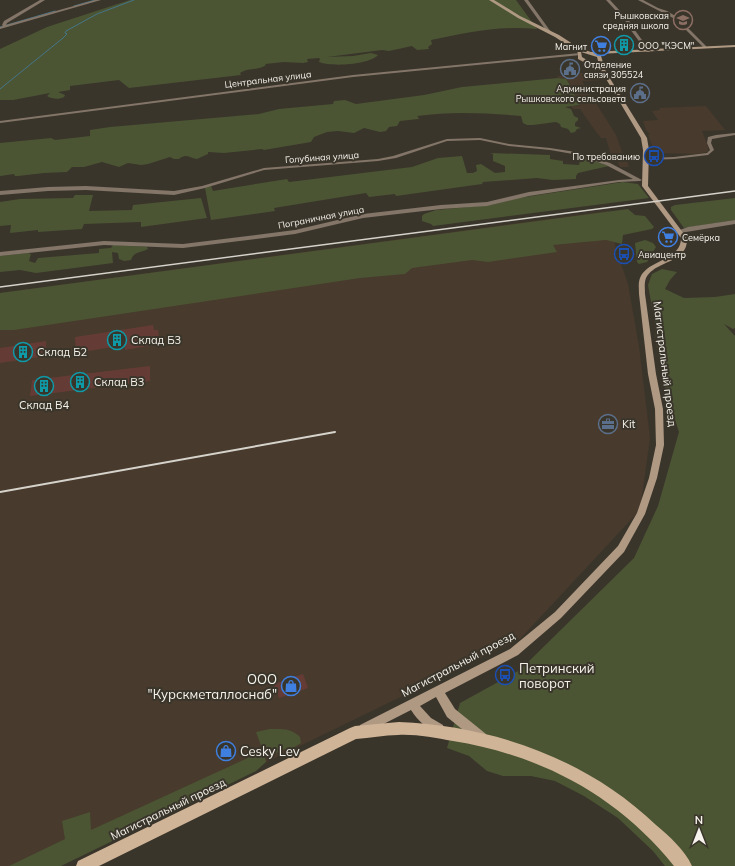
<svg xmlns="http://www.w3.org/2000/svg" width="735" height="866" viewBox="0 0 735 866" font-family="Mulish,sans-serif">
<style>
.industrial{fill:#483a2c}
.green{fill:#4b5533}
.lines{fill:none;stroke-linecap:round;stroke-linejoin:round}
.stream{stroke:#467489;stroke-width:1}
.building{fill:#653c35}
.minor{fill:#837567;fill-rule:evenodd}
.secondary{fill:#af9983;fill-rule:evenodd}
.primary{fill:#d0b497;fill-rule:evenodd}
.rail-far1{stroke:#d6d3cc;stroke-width:1.5}
.rail{stroke:#d6d3cc;stroke-width:2}
.labels{text-anchor:middle;dominant-baseline:central;stroke-width:4;stroke-linejoin:round;paint-order:stroke}
.far-poi-label{font-size:9px;fill:#f6f3ec;stroke:#3a352b;text-anchor:end}
.far-street-label{font-size:9px;fill:#f6f3ec;stroke:#3a352b}
.poi-label{font-size:11px;fill:#f6f3ec;stroke:#3a352b;text-anchor:start}
.street-label{font-size:11px;fill:#f6f3ec;stroke:#3a352b}
.near-poi-label{font-size:13px;fill:#f6f3ec;stroke:#3a352b;text-anchor:start}
</style>
<rect width="100%" height="100%" fill="#3a352b"/>
<g class="industrial">
<polygon points="573,73 598,73 603,80 582,81 616,135 624,157 639,157 641,161 627,160 629,167 620,167 616,159 612,159 606,138 601,138 597,133 580,109 573,109 571,106 579,106 574,94 574,90 566,79 558,78 557,76 574,75"/>
<polygon points="706,106 725,130 702,131 708,146 708,152 695,154 655,153 648,135 650,134 646,130 643,121 658,120 652,111 660,110 659,108"/>
<polygon points="608,211 616,249 628,284 639,346 650,438 640,510 520,639 53,866 0,866 0,293"/>
</g>
<g class="green">
<path d="M130 0H516L537 29C501 25 466 33 431 40L432 44 428 47 429 49 417 50 412 46 389 51 382 50 327 57 353 56 371 53 378 55C369 65 331 67 319 62L320 59 319 58 307 59 308 62 303 63 284 62 265 64 266 65C258 71 248 67 240 73L241 75 129 88 119 80 70 86V90L58 92 65 95 64 97C59 100 52 99 47 96L50 93 13 100H0V49L47 27Z"/>
<path d="M558 78 566 79C573 89 574 94 579 105L565 107 571 109 574 116 578 118V120L575 123V126L581 128 577 129 575 132 571 133 568 129 561 127 560 124 556 122 533 125H527L523 123 521 116C486 113 452 111 417 116L419 118 418 119 400 121 397 126 389 127 386 131 380 132 364 128 354 133 338 131 327 132 314 137 311 142 264 150 262 149 224 153 208 152V154L197 159C189 158 186 153 179 159H174L170 157 148 164 141 165 128 163 119 167 102 162 84 167H72L67 172 44 173 18 176H15L14 174 0 176V143L51 138 55 140 90 136V130L110 127 259 114 279 109 333 104 334 101 345 100 356 104 424 95 462 87Z"/>
<polygon points="490,153 550,155 550,159 563,161 563,164 579,165 581,157 609,166 578,173 576,176 576,179 553,180 537,178 483,182 482,184 396,196 395,194 369,197 366,193 274,208 275,211 211,220 205,188 211,186 213,191 287,179 289,182 412,167 438,158 462,156 467,173 473,173 477,171 476,165 481,164 495,173 505,172 505,166 493,161 493,154"/>
<polygon points="623,182 638,184 649,198 433,226 431,224 422,221 422,216 424,214 436,210 491,205 519,198"/>
<polygon points="75,195 93,195 89,211 132,210 133,205 201,198 207,218 141,227 141,222 84,224 82,229 38,232 38,230 10,233 11,225 0,226 0,202 20,199 73,198"/>
<polygon points="735,198 735,220 684,228 671,210 671,207 675,205"/>
<polygon points="628,209 635,215 645,216 654,227 652,229 623,235 622,244 606,240 553,245 557,252 488,262 472,260 412,268 405,274 360,278 14,330 0,330 0,293"/>
<polygon points="645,240 653,243 656,247 647,262 639,264 637,262 635,243"/>
<path d="M113 245 147 247 148 249C141 253 134 251 131 260L124 261 119 259 118 253 112 252 113 263 36 273 20 270 0 272V256L28 253 31 254 29 261 35 263 38 258 99 253V249L111 248Z"/>
<polygon points="662,269 677,272 670,280 665,289 684,298 715,297 735,294 735,328 733,329 724,324 735,336 735,866 665,866 653,851 618,818 584,796 555,781 531,776 503,776 487,771 469,756 447,748 460,703 520,670 634,558 658,506 679,432 666,392 656,342 655,324 648,285 652,274"/>
<path d="M270 729C282 729 291 728 300 737L301 743 287 752 285 749 265 758 266 762 256 771 61 866H9L65 839 62 821 90 812 91 830 263 751 256 732Z"/>
</g>
<g class="lines">
<g class="stream">
<polyline points="74,6 95,0"/>
<polyline points="0,27 55,11"/>
<polyline points="0,89 63,38 67,34 65,33 66,31 97,14 134,0"/>
</g>
</g>
<g class="building">
<polygon points="153,325 154,330 158,330 160,344 125,350 125,345 76,353 75,337"/>
<polygon points="46,341 46,356 0,363 0,348"/>
<polygon points="150,366 150,381 30,396 32,380"/>
<polygon points="303,674 308,688 279,698 274,684"/>
<polygon points="228,744 231,755 223,758 220,747"/>
</g>
<g class="lines">
<g class="minor">
<polygon points="40,0 45,0 7,23 6,25 95,0 101,0 0,29 0,27 3,26 2,25 4,21"/>
<polygon points="524,0 528,0 551,32 550,33 548,33"/>
<polygon points="606,0 610,0 632,24 634,29 650,51 649,52 647,52 630,29 629,25"/>
<polygon points="638,0 643,0 658,8 667,11 677,17 706,46 706,48 704,48 675,19"/>
<polygon points="580,53 581,53 581,55 353,77 0,123 0,121 353,75"/>
<polygon points="735,133 735,135 712,139 711,143 714,150 708,155 674,159 647,160 645,159 647,158 674,157 707,153 710,150 707,143 708,137 716,135"/>
<polygon points="480,138 509,144 550,148 576,152 610,163 642,180 640,181 619,182 529,196 487,206 441,209 363,218 295,234 183,248 104,245 0,256 0,252 104,241 183,244 295,230 363,214 441,205 487,202 529,192 619,180 633,179 606,165 573,154 550,150 509,146 480,140 447,141 396,158 378,161 264,170 205,188 174,195 86,190 48,191 0,195 0,191 48,187 86,186 174,191 202,186 264,168 378,159 393,156 447,139"/>
<polygon points="735,220 735,224 680,233 677,231 688,227"/>
</g>
<path class="secondary" d="M489 0H494L520 16 559 35 579 48 591 52 735 45V47L598 54 601 56 606 72 647 138 649 150 648 186 687 238C688 264 655 260 646 278 644 283 645 289 645 294L656 374 663 409 664 445 657 478 645 514 624 552 561 618 518 655 445 693 455 709 486 734 487 738 486 742 482 743 478 742 447 717 436 697 420 706 431 718 443 725 444 729 443 733 439 734C427 729 418 721 411 710L364 734 360 733 359 729 360 725 510 649 555 612 618 546 637 513 649 478 656 445 655 409 648 374 639 294C639 289 638 283 640 278 648 259 681 261 681 238L642 186 643 150 641 138 602 72 578 59V53L575 50 555 37 518 18ZM581 52 597 57 600 68 582 57Z"/>
<path class="primary" d="M399 722C494 726 587 759 656 825 669 836 685 850 692 866H674C618 796 541 755 453 741 435 738 416 734 398 735 384 735 370 738 356 739L99 866H76L78 861 350 728 355 726Z"/>
<polyline class="rail-far1" points="0,287 735,191"/>
<polyline class="rail" points="0,492 335,432"/>
</g>
<defs>
<symbol id="school-ring" viewBox="-11 -11 22 22"><circle r="9.5" fill="#3a352b" stroke="#8d6e63" stroke-width="1.5"/><path d="M0-5L7-2L0 1L-7-2ZM-4 1L0 2.5L4 1V4Q0 6-4 4Z" fill="#8d6e63"/></symbol>
<symbol id="building-ring" viewBox="-11 -11 22 22"><circle r="9.5" fill="#3a352b" stroke="#0f9aa8" stroke-width="1.5"/><path d="M-4-6H4V6H1V3H-1V6H-4ZM-2.5-4.3h1.7v1.8h-1.7ZM.8-4.3h1.7v1.8H.8ZM-2.5-1h1.7V.8h-1.7ZM.8-1h1.7V.8H.8Z" fill="#0f9aa8"/></symbol>
<symbol id="supermarket-ring" viewBox="-11 -11 22 22"><circle r="9.5" fill="#3a352b" stroke="#3f7fe0" stroke-width="1.5"/><path d="M-6-5.5h2.5l.6 2H6L4.5 2H-2.5L-4.4-4H-6ZM-1.5 3.2a1.3 1.3 0 1 0 .1 0ZM3 3.2a1.3 1.3 0 1 0 .1 0Z" fill="#3f7fe0"/></symbol>
<symbol id="civic-ring" viewBox="-11 -11 22 22"><circle r="9.5" fill="#3a352b" stroke="#5c6f8a" stroke-width="1.5"/><path d="M-.6-6.5H3V-4.5H.6V-3L4-1V1h2V6H-6V1h2V-1L-.6-3ZM-1.2 2.5V6h2.4V2.5Z" fill="#5c6f8a"/></symbol>
<symbol id="bus-ring" viewBox="-11 -11 22 22"><circle r="9.5" fill="#3a352b" stroke="#1a4fb4" stroke-width="1.5"/><path d="M-5-6H5V4H4V6H2V4H-2V6H-4V4H-5ZM-3.5-4V0h7V-4ZM-3.5 1.2v1.5H-2V1.2ZM2 1.2v1.5H3.5V1.2Z" fill="#1a4fb4"/></symbol>
<symbol id="office-ring" viewBox="-11 -11 22 22"><circle r="9.5" fill="#3a352b" stroke="#5c6f8a" stroke-width="1.5"/><path d="M-6-3h4V-5.5h4V-3h4V5H-6ZM-1-4.5V-3h2v-1.5ZM-6 0V1H6V0Z" fill="#5c6f8a"/></symbol>
<symbol id="shop-ring" viewBox="-11 -11 22 22"><circle r="9.5" fill="#3a352b" stroke="#3f7fe0" stroke-width="1.5"/><path d="M-5-2.5h2.3a2.7 3.5 0 0 1 5.4 0H5L5.5 6h-11ZM-1.5-2.5h3a1.5 2.3 0 0 0-3 0Z" fill="#3f7fe0"/></symbol>
</defs>
<g fill-rule="evenodd">
<use href="#school-ring" x="672" y="9" width="22" height="22"/>
<use href="#building-ring" x="613" y="34" width="22" height="22"/>
<use href="#supermarket-ring" x="590" y="35" width="22" height="22"/>
<use href="#civic-ring" x="559" y="58" width="22" height="22"/>
<use href="#civic-ring" x="629" y="82" width="22" height="22"/>
<use href="#bus-ring" x="643" y="145" width="22" height="22"/>
<use href="#supermarket-ring" x="657" y="226" width="22" height="22"/>
<use href="#bus-ring" x="613" y="243" width="22" height="22"/>
<use href="#building-ring" x="106" y="329" width="22" height="22"/>
<use href="#building-ring" x="12" y="341" width="22" height="22"/>
<use href="#building-ring" x="69" y="371" width="22" height="22"/>
<use href="#building-ring" x="33" y="375" width="22" height="22"/>
<use href="#office-ring" x="597" y="413" width="22" height="22"/>
<use href="#bus-ring" x="494" y="664" width="22" height="22"/>
<use href="#shop-ring" x="280" y="675" width="22" height="22"/>
<use href="#shop-ring" x="215" y="740" width="22" height="22"/>
</g>
<g class="labels">
<g class="far-poi-label">
<text x="669" y="15">Рышковская<tspan x="669" dy="10">средняя школа</tspan></text>
<text x="638" y="45" text-anchor="start">ООО "КЭСМ"</text>
<text x="587" y="46">Магнит</text>
<text x="584" y="64" text-anchor="start">Отделение<tspan x="584" dy="10">связи 305524</tspan></text>
<text x="626" y="88">Администрация<tspan x="626" dy="10">Рышковского сельсовета</tspan></text>
<text x="640" y="156">По требованию</text>
<text x="682" y="237" text-anchor="start">Семёрка</text>
<text x="638" y="254" text-anchor="start">Авиацентр</text>
</g>
<g class="far-street-label">
<text transform="translate(268 79) rotate(-7)">Центральная улица</text>
<text transform="translate(322 157) rotate(-4)">Голубиная улица</text>
<text transform="translate(321 217) rotate(-11)">Пограничная улица</text>
</g>
<g class="poi-label">
<text x="131" y="340">Склад Б3</text>
<text x="37" y="352">Склад Б2</text>
<text x="94" y="382">Склад В3</text>
<text x="44" y="405" text-anchor="middle">Склад В4</text>
<text x="622" y="424">Kit</text>
</g>
<g class="street-label">
<text transform="translate(665 364) rotate(83)">Магистральный проезд</text>
<text transform="translate(458 664) rotate(-28)">Магистральный проезд</text>
<text transform="translate(168 809) rotate(-26)">Магистральный проезд</text>
</g>
<g class="near-poi-label">
<text x="519" y="668">Петринский<tspan x="519" dy="15">поворот</tspan></text>
<text x="277" y="679" text-anchor="end">ООО<tspan x="277" dy="15">"Курскметаллоснаб"</tspan></text>
<text x="240" y="751">Cesky Lev</text>
</g>
</g>
<g transform="translate(699 830)" stroke="#3a352b" stroke-width="3" paint-order="stroke">
<path d="M0-3L7 15L0 10L-7 15Z" fill="#f6f3ec"/>
<text y="-6" font-size="11" font-weight="bold" text-anchor="middle" fill="#f6f3ec">N</text>
</g>
</svg>
